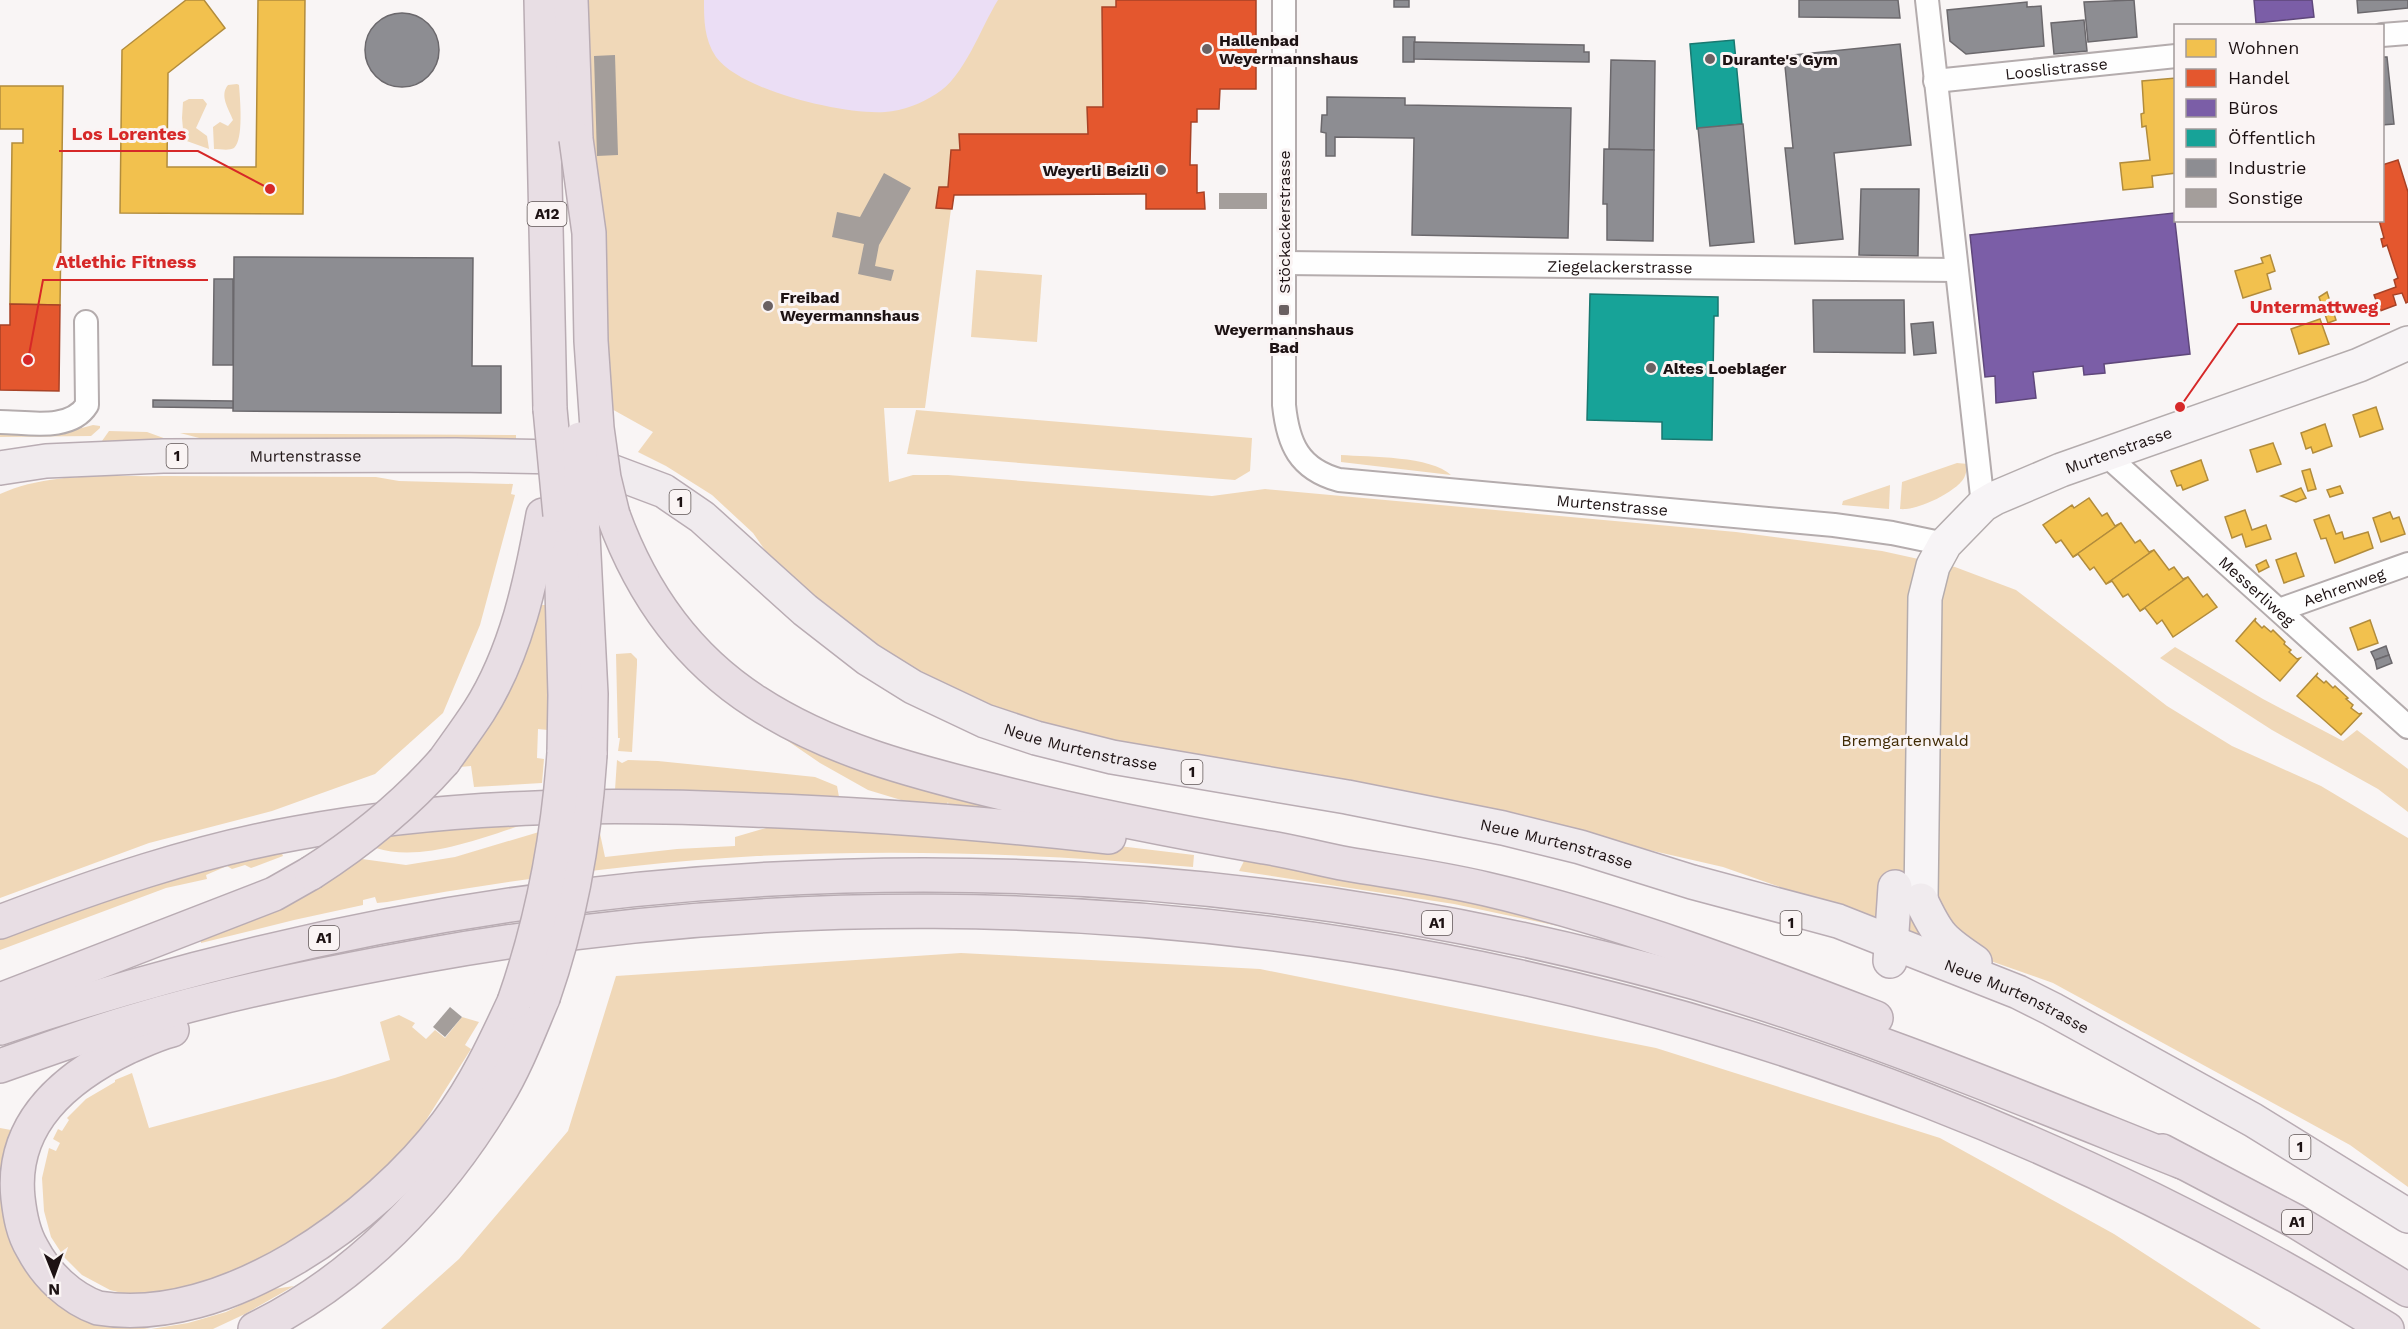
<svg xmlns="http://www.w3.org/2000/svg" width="2408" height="1329" viewBox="0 0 2408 1329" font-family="'Work Sans',sans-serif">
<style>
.green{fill:#f0d8b8}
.water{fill:#ebdef5}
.homes{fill:#f2c14e;stroke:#b28c3c;stroke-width:1.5}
.shops{fill:#e4572e;stroke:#a84226;stroke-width:1.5}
.offices{fill:#7b5ea7;stroke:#5f477b;stroke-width:1.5}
.public{fill:#17a398;stroke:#197870;stroke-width:1.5}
.industry{fill:#8d8d92;stroke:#6b686c;stroke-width:1.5}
.building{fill:#a49e9b}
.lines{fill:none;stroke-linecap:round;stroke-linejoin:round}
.street-casing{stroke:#b4acad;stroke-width:26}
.secondary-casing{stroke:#b4acad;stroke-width:36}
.primary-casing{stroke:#b9acb3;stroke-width:36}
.highway-casing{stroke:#b9acb3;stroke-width:36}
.street{stroke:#fefefe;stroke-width:22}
.secondary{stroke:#f7f4f6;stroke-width:33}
.primary{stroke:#f0ebee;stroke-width:33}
.highway{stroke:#e8dee4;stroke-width:33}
.highway-bridge-casing{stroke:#b9acb3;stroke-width:36;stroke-linecap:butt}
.highway-bridge{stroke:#e8dee4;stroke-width:33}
.poi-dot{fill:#6a6162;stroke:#faf4f4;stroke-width:2}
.labels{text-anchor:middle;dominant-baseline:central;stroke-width:6;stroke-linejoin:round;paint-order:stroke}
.shield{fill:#faf4f4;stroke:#5f5656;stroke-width:1.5}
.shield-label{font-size:15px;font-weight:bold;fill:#1d1213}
.poi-label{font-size:16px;font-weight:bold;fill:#1d1213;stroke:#faf4f4;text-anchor:start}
.street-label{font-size:16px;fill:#1d1213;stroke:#faf4f4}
.park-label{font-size:16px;fill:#412b05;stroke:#faf4f4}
.leader{fill:none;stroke:#d62828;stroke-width:2}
.callout-dot{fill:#d62828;stroke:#faf4f4;stroke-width:2}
.callout-label{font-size:18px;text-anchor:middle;font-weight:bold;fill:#d62828;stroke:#faf4f4;stroke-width:6;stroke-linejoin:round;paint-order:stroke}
</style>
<rect width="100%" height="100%" fill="#f9f5f5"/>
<g class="green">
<polygon points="579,0 1116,0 1116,7 1102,8 1103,107 1087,107 1088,134 959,135 960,150 951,150 948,187 939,187 936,207 951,209 925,408 884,408 889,482 913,475 948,475 1212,496 1265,489 1736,532 1882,551 1955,567 2016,590 2167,706 2232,746 2321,786 2408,838 2408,1187 2350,1145 2053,983 1723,867 1318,774 1136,750 986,707 855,635 779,570 753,533 712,495 666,466 638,452 653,432 601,403"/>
<path d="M237 84 239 85C240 98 244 140 234 148 229 151 220 149 214 149L213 127 220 122 228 126 233 120C229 109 219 96 228 85Z"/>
<polygon points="189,99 203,99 207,104 196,128 207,136 209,149 184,140 182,118 183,102"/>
<polygon points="976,270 1042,275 1037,342 971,337"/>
<polygon points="916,410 1252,438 1250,471 1235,480 907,454"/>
<polygon points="93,425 100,426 100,428 91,436 0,437 0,432 67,432"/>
<polygon points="109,431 147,432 169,440 102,441"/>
<polygon points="180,433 516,435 516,440 203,439"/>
<path d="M1341 455C1370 457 1431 456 1451 475L1341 462Z"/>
<path d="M1957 463 1968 464C1967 469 1966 474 1964 478 1955 493 1916 511 1900 509L1902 482Z"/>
<path d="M166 476 376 477 399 481 513 484 511 494 515 495 480 625 443 713 375 774 272 811 149 843 0 898V494C51 471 112 477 166 476Z"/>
<polygon points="1890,485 1889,509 1842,505 1843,501"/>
<path d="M540 605H546L548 730 538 729 537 758 544 759 542 783 474 787 471 766 460 767C497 720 525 663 540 605Z"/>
<polygon points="2175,647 2263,699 2343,741 2357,730 2408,769 2408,812 2378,789 2272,730 2160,658"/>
<polygon points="631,653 637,659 637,665 632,752 618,751 620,738 618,738 616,654"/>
<polygon points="688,660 1031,812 949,806 948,802 946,806 911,803 868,790 820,763 744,711"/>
<polygon points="617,760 622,763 628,760 658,761 815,777 837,786 839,797 716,791 615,790"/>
<path d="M596 815 605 857 677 849 735 846V837L797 819 1069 840 1194 855 1193 867C1048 854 902 849 757 856 633 863 509 880 387 902L377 903 375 897 363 900V905L294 920 201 943V939L308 894 362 859 406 865 455 857Z"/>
<path d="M538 820C491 834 424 864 376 848L394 834Z"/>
<polygon points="280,849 283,856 251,868 245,865 232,869 227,866 206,875 207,879 166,888 0,950 0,938 112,893"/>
<polygon points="1244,861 1390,883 1579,925 1577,930 1454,904 1239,871"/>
<polygon points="961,953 1260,969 1656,1048 1940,1138 2114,1234 2261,1329 381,1329 459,1259 568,1131 616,976"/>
<polygon points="399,1015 415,1023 412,1027 426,1039 435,1030 445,1038 462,1017 479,1022 465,1045 471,1049 416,1136 379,1180 300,1242 179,1296 122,1293 110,1290 82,1275 64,1257 51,1237 44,1211 42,1178 49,1148 56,1151 60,1143 53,1139 58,1129 62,1131 69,1120 67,1118 86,1099 115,1082 115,1080 132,1073 149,1128 335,1078 390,1060 380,1022"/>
<polygon points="19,1120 9,1207 115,1324 151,1329 188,1323 226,1312 274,1289 294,1286 245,1314 213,1329 0,1329 0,1128 11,1130"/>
</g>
<path class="water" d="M704 0H998C981 27 964 78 936 94 922 103 903 111 885 112 844 115 741 91 716 57 704 39 704 20 704 0Z"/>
<g class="homes">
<polygon points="186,0 204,0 225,28 168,73 167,167 256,167 258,0 305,0 303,214 120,213 122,50"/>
<polygon points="2176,78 2176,173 2152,176 2153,187 2123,190 2120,163 2150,160 2146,126 2142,127 2141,114 2144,113 2142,81"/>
<polygon points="0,86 63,86 60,305 10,304 12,143 23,143 23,129 0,129"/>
<polygon points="2270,255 2275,271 2267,274 2271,289 2243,298 2235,271 2263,263 2261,258"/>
<polygon points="2327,292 2336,320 2328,323 2319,297"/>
<polygon points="2320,319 2329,344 2299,354 2291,329"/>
<polygon points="2376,407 2383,429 2360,437 2353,415"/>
<polygon points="2325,424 2332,446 2313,453 2311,447 2306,449 2301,433"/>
<polygon points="2273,443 2281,464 2257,472 2250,450"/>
<polygon points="2201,460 2208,480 2183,490 2181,485 2177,486 2171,471"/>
<polygon points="2310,469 2316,489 2308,491 2302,471"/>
<polygon points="2340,486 2343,493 2330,497 2327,490"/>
<polygon points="2301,488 2306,498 2296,502 2281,496"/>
<polygon points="2089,498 2102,516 2107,513 2115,526 2121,523 2073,557 2061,540 2056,543 2043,525 2072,505 2074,508"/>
<polygon points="2245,510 2252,530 2266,525 2271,539 2246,547 2242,534 2232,538 2225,517"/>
<polygon points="2390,512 2393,519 2399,517 2405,534 2381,542 2373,518"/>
<polygon points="2329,515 2336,534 2342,532 2344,539 2368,532 2373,548 2335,563 2326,538 2321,539 2314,520"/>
<polygon points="2121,523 2135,543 2140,540 2149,552 2154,550 2106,584 2094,567 2090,570 2078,554 2073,557"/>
<polygon points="2154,550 2169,570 2174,567 2183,579 2188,577 2140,611 2128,594 2123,597 2112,581 2106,584"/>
<polygon points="2296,553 2304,576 2284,583 2276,560"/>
<polygon points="2266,560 2269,567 2259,572 2256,565"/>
<polygon points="2188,577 2203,597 2207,594 2217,607 2173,637 2162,620 2157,624 2145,608 2140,611"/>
<polygon points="2256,618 2255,621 2262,628 2264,626 2271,632 2273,630 2285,642 2284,644 2291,650 2289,652 2297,659 2300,658 2280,681 2236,641"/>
<polygon points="2370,620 2378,643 2358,650 2350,628"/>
<polygon points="2318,673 2316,676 2324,683 2326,681 2333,688 2335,686 2348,698 2346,699 2353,705 2351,708 2359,714 2362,713 2341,735 2297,696"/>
</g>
<g class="shops">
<polygon points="1116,0 1256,0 1256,89 1220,89 1219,109 1197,109 1197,122 1191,122 1190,165 1197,165 1197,193 1204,192 1205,209 1146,209 1146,194 1141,194 954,195 952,209 936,208 939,187 948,187 951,150 960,150 959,134 1088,134 1087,107 1103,107 1102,7 1116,7"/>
<polygon points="2398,160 2408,192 2408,302 2406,303 2402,293 2393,295 2396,305 2380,311 2374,295 2396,287 2394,280 2398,278 2387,245 2383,247 2381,239 2384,238 2379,220 2382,220 2382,165"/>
<polygon points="10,304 60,305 59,391 0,390 0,325 10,325"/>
</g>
<g class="offices">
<polygon points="2254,0 2312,0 2314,17 2256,23"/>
<polygon points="2174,213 2190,354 2104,364 2105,373 2084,375 2083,366 2033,372 2036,398 1996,403 1995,376 1985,377 1970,235"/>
</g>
<g class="public">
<polygon points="1734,40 1742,124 1697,129 1690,44"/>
<polygon points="1590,294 1718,297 1718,316 1714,316 1712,440 1662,439 1662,422 1587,420"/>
</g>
<g class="industry">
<rect x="1394" y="0" width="15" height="7"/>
<polygon points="1799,0 1898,0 1900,18 1799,17"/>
<polygon points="2134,0 2137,37 2088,42 2084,2"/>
<polygon points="2357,0 2408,0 2408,8 2358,13"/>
<polygon points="2027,2 2027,7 2041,6 2044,46 1966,54 1950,41 1947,10"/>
<circle cx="402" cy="50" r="37"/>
<polygon points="2084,20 2087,51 2054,54 2051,23"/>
<polygon points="1403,37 1415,37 1414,62 1403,62"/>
<polygon points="1414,42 1584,45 1584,52 1589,52 1589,62 1414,59"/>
<polygon points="1900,44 1911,145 1834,153 1843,239 1795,244 1785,148 1793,148 1784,56"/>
<polygon points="2382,57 2387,57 2394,124 2382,125"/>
<polygon points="1611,60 1655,61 1654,150 1609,149"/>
<polygon points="1327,97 1405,98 1405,105 1571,108 1568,238 1412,235 1414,138 1335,137 1335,156 1326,156 1326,133 1321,132 1322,115 1327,115"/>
<polygon points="1743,124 1754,242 1710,246 1698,128"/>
<polygon points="1604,149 1654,150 1653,241 1607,240 1607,204 1603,204"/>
<polygon points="1861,189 1919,189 1918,256 1859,255"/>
<polygon points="234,257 473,258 472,366 501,366 501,413 233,411"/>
<polygon points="214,279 233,279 233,365 213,365"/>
<polygon points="1813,300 1904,300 1905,353 1814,352"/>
<polygon points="1933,322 1936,353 1914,355 1911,324"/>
<polygon points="153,400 233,401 233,408 153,407"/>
<polygon points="2386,646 2389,655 2375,660 2371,652"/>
<polygon points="2389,655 2392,663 2377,669 2375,660"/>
</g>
<g class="building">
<polygon points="615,55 618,155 597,156 594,56"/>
<polygon points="884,173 911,188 879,245 875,266 894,270 891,281 858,274 864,244 832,237 837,212 860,217"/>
<rect x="1219" y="193" width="48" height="16"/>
<polygon points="450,1007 462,1017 445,1037 433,1027"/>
</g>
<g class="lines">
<defs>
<g id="street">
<path id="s1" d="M1284 0V405C1288 444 1299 469 1339 480L1834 525 1892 533 1945 544"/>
<polyline points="1927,0 1983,505"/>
<polyline points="2382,35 2408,33"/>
<path id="s2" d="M1935 81 2176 56"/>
<path id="s3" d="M1284 263 1956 270"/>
<path d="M0 422C27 422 70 432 87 405L86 322"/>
<path id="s4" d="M2104 453 2408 727"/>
<path id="s5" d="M2279 610 2408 564"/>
</g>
<g id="secondary">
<path id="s6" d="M1921 900 1925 598 1933 566 1945 544 1983 505 1995 498 2061 470 2359 365 2408 343"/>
</g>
<g id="primary">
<path id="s7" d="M0 468 46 461 163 456 456 455 561 457 587 462 664 491 702 517 805 610 868 659 913 687 985 721 1036 738 1112 757 1347 797 1503 828 1580 847 1692 882 1838 921 2018 992 2052 1009 2253 1120 2408 1216"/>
<path d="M1921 900C1938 936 1942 940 1975 962"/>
<polyline points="1890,961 1895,887"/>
</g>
<g id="highway">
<polyline points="541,0 550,409"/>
<polyline points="571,0 576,139"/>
<polyline points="582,515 591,694 590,754"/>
<path d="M613 515C641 592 686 657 756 702 828 749 912 771 994 791 1083 814 1173 831 1264 847 1292 851 1319 859 1347 864 1394 872 1440 878 1486 889 1619 920 1749 969 1876 1018"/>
<polyline points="560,517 565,695 564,753"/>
<path d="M444 761C456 744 468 728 479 711 516 653 531 582 543 515"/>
<path d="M0 922C97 885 195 851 297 833 448 805 601 803 754 810 872 814 990 824 1109 837"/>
<polyline points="0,1000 274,894 311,873"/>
<path d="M0 1028C549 842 1138 824 1696 983 1862 1031 2021 1098 2182 1162"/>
<path d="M172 1030C156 1034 142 1041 128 1047 66 1077 10 1123 18 1198 20 1216 23 1233 32 1248 46 1275 70 1298 98 1308 225 1329 377 1217 447 1123 475 1086 495 1043 514 1002"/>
<path d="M0 1066C43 1051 86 1035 130 1022 226 993 324 974 422 956 1104 833 1797 966 2387 1329"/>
<polyline points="2162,1151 2295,1221 2408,1290"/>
<path d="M255 1329C357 1279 439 1194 497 1097 516 1066 529 1031 543 998"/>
</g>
</defs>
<use href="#street" class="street-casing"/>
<use href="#secondary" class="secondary-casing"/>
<use href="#primary" class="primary-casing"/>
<use href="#highway" class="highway-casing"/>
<use href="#street" class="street"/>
<use href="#secondary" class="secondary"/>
<use href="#primary" class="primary"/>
<use href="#highway" class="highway"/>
<defs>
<g id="highway-bridge">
<polyline points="576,139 589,233 591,341 597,428 604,478 613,515"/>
<polyline points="550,409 560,515"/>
<polyline points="580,439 582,515"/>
<path d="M311 873C361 841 405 805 444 761"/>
<path d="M543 998C571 918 585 838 590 754"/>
<path d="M514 1002C543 919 558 840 564 753"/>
</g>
</defs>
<use href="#highway-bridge" class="highway-bridge-casing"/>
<use href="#highway-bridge" class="highway-bridge"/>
</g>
<g class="poi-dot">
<circle cx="1207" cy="49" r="6"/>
<circle cx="1710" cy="59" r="6"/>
<circle cx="1161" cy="170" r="6"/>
<circle cx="768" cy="306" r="6"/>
<rect x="1278" y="304" width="12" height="12" rx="3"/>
<circle cx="1651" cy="368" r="6"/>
</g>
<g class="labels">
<g class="shield">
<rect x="527.5" y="202" width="39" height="24" rx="4.5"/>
<rect x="166.5" y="444" width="21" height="24" rx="4.5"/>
<rect x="669.5" y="490" width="21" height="24" rx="4.5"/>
<rect x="1181.5" y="760" width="21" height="24" rx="4.5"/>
<rect x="1422" y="911" width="30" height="24" rx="4.5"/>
<rect x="1780.5" y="911" width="21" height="24" rx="4.5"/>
<rect x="309" y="926" width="30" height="24" rx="4.5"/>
<rect x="2289.5" y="1135" width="21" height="24" rx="4.5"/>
<rect x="2282" y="1210" width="30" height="24" rx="4.5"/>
</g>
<g class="shield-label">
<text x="547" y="214">A12</text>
<text x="177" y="456">1</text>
<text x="680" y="502">1</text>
<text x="1192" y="772">1</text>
<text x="1437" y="923">A1</text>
<text x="1791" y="923">1</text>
<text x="324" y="938">A1</text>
<text x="2300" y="1147">1</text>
<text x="2297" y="1222">A1</text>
</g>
<g class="poi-label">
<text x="1219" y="40">Hallenbad<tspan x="1219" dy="18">Weyermannshaus</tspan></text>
<text x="1722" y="59">Durante's Gym</text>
<text x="1149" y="170" text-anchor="end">Weyerli Beizli</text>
<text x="780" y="297">Freibad<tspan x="780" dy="18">Weyermannshaus</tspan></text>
<text x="1284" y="329" text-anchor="middle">Weyermannshaus<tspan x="1284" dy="18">Bad</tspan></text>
<text x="1663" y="368">Altes Loeblager</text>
</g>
<g class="street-label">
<text stroke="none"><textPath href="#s2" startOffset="122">Looslistrasse</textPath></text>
<text transform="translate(1284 222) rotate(-90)">Stöckackerstrasse</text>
<text stroke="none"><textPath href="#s3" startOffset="336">Ziegelackerstrasse</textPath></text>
<text stroke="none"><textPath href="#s6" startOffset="561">Murtenstrasse</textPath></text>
<text stroke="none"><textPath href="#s7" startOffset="306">Murtenstrasse</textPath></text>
<text stroke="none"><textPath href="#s1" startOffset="780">Murtenstrasse</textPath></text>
<text stroke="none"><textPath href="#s5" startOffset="69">Aehrenweg</textPath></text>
<text stroke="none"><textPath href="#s4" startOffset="206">Messerliweg</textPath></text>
<text stroke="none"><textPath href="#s7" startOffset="1167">Neue Murtenstrasse</textPath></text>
<text stroke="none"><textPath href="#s7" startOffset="1653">Neue Murtenstrasse</textPath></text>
<text stroke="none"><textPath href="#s7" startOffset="2139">Neue Murtenstrasse</textPath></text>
</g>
<g class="park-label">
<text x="1905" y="740">Bremgartenwald</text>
</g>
</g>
<path class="leader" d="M270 189L198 151H59M28 360L43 280H208M2180 407L2238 324H2390"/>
<g class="callout-dot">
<circle cx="270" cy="189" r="6"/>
<circle cx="28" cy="360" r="6"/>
<circle cx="2180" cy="407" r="6"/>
</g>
<g class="callout-label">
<text x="129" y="140">Los Lorentes</text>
<text x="126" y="268">Atlethic Fitness</text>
<text x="2314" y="313">Untermattweg</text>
</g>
<rect x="2174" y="24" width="210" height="198" fill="#faf4f4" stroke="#a29a9a" stroke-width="1.5"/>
<rect x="2186" y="39" width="30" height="18" fill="#f2c14e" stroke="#a29a9a" stroke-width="1.5"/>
<text x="2228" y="54" font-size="18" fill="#1d1213">Wohnen</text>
<rect x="2186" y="69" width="30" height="18" fill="#e4572e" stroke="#a29a9a" stroke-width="1.5"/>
<text x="2228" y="84" font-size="18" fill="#1d1213">Handel</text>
<rect x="2186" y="99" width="30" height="18" fill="#7b5ea7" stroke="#a29a9a" stroke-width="1.5"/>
<text x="2228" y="114" font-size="18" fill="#1d1213">Büros</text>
<rect x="2186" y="129" width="30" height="18" fill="#17a398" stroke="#a29a9a" stroke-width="1.5"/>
<text x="2228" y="144" font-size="18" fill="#1d1213">Öffentlich</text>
<rect x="2186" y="159" width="30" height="18" fill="#8d8d92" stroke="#a29a9a" stroke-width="1.5"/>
<text x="2228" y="174" font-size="18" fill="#1d1213">Industrie</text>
<rect x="2186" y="189" width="30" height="18" fill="#a49e9b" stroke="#a29a9a" stroke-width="1.5"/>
<text x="2228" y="204" font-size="18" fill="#1d1213">Sonstige</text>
<g transform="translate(54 1275) rotate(179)" stroke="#faf4f4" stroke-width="4.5" paint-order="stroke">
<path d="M0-4.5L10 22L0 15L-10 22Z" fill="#1d1213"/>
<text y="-9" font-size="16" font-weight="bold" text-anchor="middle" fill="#1d1213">N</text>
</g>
</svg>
